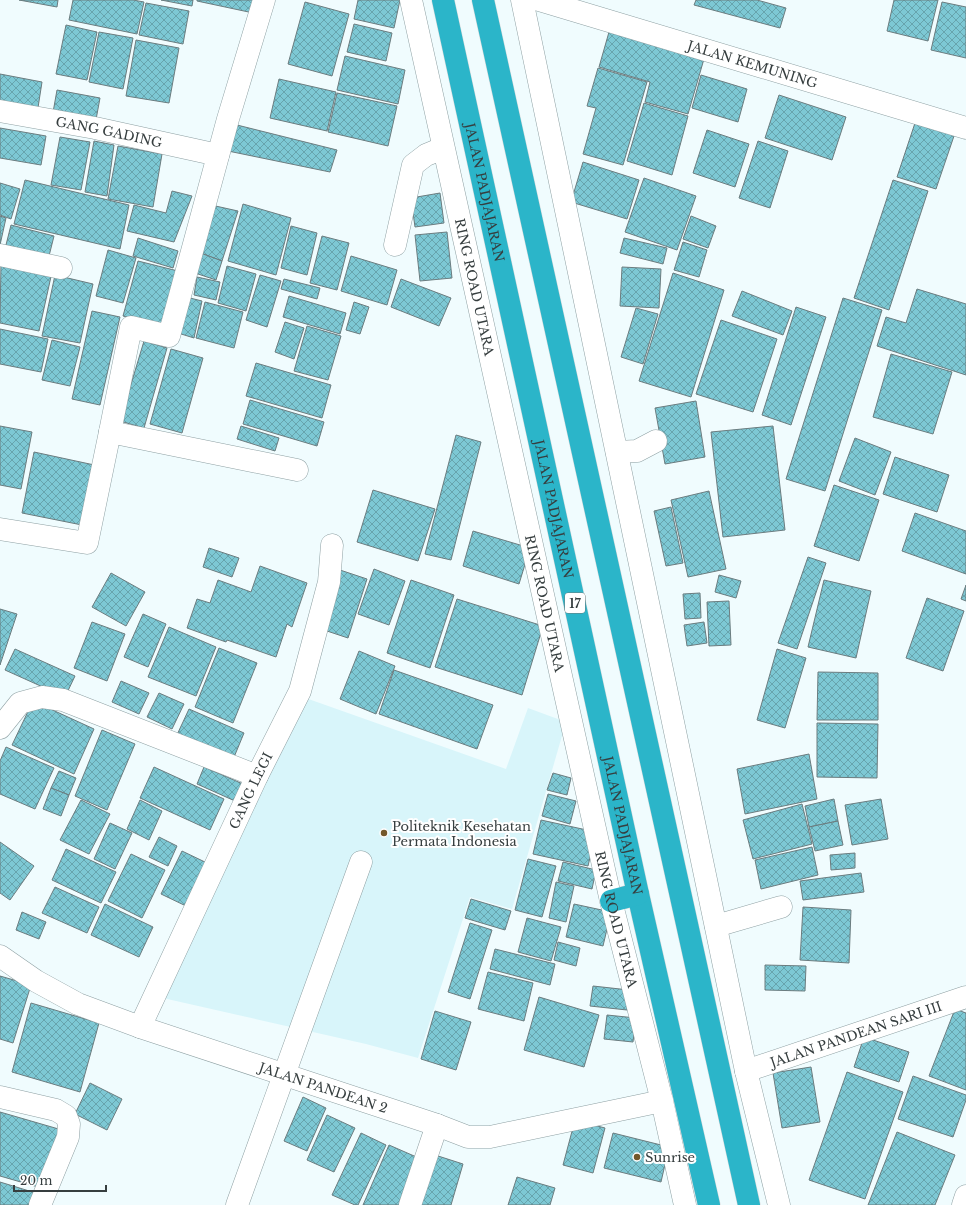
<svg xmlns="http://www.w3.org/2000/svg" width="966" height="1205" viewBox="0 0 966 1205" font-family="'Libre Baskerville',serif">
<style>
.built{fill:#d8f5fa}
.building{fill:url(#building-cross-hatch);stroke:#6b7c7f}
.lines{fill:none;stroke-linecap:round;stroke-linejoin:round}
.minor-casing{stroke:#8ea0a3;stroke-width:23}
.highway-casing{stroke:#d7d8d9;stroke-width:23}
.minor{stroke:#fff;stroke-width:22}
.highway{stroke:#2bb5c9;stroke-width:22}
.poi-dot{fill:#73582b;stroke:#fff;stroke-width:1.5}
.labels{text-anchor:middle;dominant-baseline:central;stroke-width:4;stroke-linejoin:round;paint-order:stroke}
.shield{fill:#fff;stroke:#727879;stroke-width:1}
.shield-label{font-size:12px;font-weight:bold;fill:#363e3f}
.street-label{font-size:13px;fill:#363e3f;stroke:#fff}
.poi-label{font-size:13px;fill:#363e3f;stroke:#fff;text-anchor:start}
</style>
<defs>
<pattern id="building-cross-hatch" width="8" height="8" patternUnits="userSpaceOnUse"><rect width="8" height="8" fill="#7dc8d4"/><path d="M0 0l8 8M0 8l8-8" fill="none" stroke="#67a4ad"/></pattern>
</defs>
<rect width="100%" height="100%" fill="#f0fcfe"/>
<polygon class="built" points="300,696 506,769 528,708 566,722 512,909 470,897 418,1058 366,1044 154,996"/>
<g class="building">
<polygon points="19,0 58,0 57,7"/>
<polygon points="73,0 133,0 144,2 137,34 69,20"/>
<polygon points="161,0 193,0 192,6"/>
<polygon points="197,0 261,0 258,14 197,1"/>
<polygon points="358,0 400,0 394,28 354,19"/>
<polygon points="696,0 757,0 786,8 780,28 694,5"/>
<polygon points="894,0 938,0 928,41 887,31"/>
<polygon points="305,2 349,14 332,76 288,64"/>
<polygon points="942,2 966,7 966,58 931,50"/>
<polygon points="146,3 189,11 183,44 139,35"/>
<polygon points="354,24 392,33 386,61 347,52"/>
<polygon points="66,25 97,32 87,80 56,74"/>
<polygon points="611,25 706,52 688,114 645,102 650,82 599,67"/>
<polygon points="99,32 133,38 123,89 89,82"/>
<polygon points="136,40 179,48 169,103 126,96"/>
<polygon points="345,56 405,70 398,104 337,90"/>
<polygon points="598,68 647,82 623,165 583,154 596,108 587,106"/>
<polygon points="0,74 42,82 37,114 0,108"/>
<polygon points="701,75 747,89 738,122 692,108"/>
<polygon points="279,79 336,92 327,131 270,118"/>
<polygon points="57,90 100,98 95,125 52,118"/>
<polygon points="337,93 397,106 388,146 328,132"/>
<polygon points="779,95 846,117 832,160 765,138"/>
<polygon points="644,103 688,116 672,175 627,161"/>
<polygon points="916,120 955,133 936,189 897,177"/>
<polygon points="237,125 337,150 330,172 228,151"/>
<polygon points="0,128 46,136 41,165 0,158"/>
<polygon points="707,130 749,144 735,187 693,173"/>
<polygon points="60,137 90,142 81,190 51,185"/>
<polygon points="94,141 114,145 107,196 85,192"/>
<polygon points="758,141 788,151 770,208 739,198"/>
<polygon points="118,146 162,154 153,207 108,199"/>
<polygon points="583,162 639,180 627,219 571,202"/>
<polygon points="644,178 696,196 677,250 625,232"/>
<polygon points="25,180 129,205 120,249 14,224"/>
<polygon points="893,180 928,191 889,310 854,298"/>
<polygon points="0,183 20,189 11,219 0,215"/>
<polygon points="172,191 192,196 174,242 127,231 134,205 166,213"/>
<polygon points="440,193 444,223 415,227 411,198"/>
<polygon points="243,204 291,218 276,275 228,261"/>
<polygon points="211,205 238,211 222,261 198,252"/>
<polygon points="0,216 6,218 0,245"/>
<polygon points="691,216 716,226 708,248 683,239"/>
<polygon points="11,225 54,236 47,264 4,253"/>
<polygon points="291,226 317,233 307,275 281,268"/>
<polygon points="447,232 452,278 420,281 415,235"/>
<polygon points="322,236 349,243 337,290 310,283"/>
<polygon points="138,238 178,251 173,268 133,256"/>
<polygon points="624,238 667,248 663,264 620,253"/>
<polygon points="683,242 707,250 699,277 674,270"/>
<polygon points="108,250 136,258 123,303 96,296"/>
<polygon points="198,252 222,261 216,280 192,272"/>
<polygon points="351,256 397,270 387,305 341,291"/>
<polygon points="1,261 52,272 39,331 0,323"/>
<polygon points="138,261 178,271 163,327 123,316"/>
<polygon points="227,266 256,274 246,311 218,303"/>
<polygon points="622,267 661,269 659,308 620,306"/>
<polygon points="673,273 724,290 691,397 639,381"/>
<polygon points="55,275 93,284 80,343 42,336"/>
<polygon points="260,275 281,281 267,327 246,320"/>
<polygon points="197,277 220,282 216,300 194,295"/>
<polygon points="284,279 320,288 317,299 281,289"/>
<polygon points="401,279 451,298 439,326 391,307"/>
<polygon points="917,289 966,304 966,375 877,346 886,317 906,323"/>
<polygon points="742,291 792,311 783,335 732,316"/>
<polygon points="289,296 346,313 340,334 283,317"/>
<polygon points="190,298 202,301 194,338 178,333"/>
<polygon points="843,298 882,310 825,491 786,479"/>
<polygon points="205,302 243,312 234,348 196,338"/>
<polygon points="354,302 369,307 360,334 346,330"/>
<polygon points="796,307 826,317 791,425 762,415"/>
<polygon points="636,308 658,314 643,364 621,357"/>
<polygon points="92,311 120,317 100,405 72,399"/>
<polygon points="721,320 777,339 753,412 696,394"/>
<polygon points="285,322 304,328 294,359 275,352"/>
<polygon points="307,326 341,336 328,380 294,371"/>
<polygon points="0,329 48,339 41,372 0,364"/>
<polygon points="52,340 80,347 70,386 42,380"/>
<polygon points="144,341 167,348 144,428 120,421"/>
<polygon points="171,349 203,358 182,433 150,424"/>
<polygon points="891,354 952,372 933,434 873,417"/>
<polygon points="256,363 331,385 322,418 246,396"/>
<polygon points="250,400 324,422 317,446 243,424"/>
<polygon points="696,401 705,457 665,464 655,408"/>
<polygon points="0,426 32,432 21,489 0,485"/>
<polygon points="241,426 279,438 275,451 237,439"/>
<polygon points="773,426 785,530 723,537 711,432"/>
<polygon points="456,435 481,442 451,560 425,554"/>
<polygon points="855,438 891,452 875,495 839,481"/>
<polygon points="34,452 99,466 87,526 22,513"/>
<polygon points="895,457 949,475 937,512 883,494"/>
<polygon points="834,485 879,500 859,561 814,546"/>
<polygon points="373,490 435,509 418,561 357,542"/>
<polygon points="709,491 726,569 688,577 671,500"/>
<polygon points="671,507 683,563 666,566 654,511"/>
<polygon points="915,513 966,531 966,574 902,551"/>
<polygon points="473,531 530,548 519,584 463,566"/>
<polygon points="209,548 239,558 232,577 203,567"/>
<polygon points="808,557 826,563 797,649 778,643"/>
<polygon points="260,566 307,583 292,627 287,624 276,657 227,640 226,642 187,628 197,599 210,603 218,580 251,592"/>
<polygon points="337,569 367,579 348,638 318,628"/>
<polygon points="374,569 405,581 389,625 358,614"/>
<polygon points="111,573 145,592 126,626 92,607"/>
<polygon points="719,575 741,581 736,598 715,592"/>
<polygon points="411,580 454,595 430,668 387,653"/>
<polygon points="824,580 871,591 856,658 808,647"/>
<polygon points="966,585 966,601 961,599"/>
<polygon points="700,593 701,618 685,619 683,594"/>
<polygon points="927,598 964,611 943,671 906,658"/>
<polygon points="457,599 543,626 522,695 435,667"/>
<polygon points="729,601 731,645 709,646 707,602"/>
<polygon points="0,609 17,614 0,665"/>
<polygon points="143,614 166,624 148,667 124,657"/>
<polygon points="92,622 125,634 107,681 74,668"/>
<polygon points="704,622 707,643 687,646 684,625"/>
<polygon points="169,627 216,647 196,696 148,677"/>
<polygon points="219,648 257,663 233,723 195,707"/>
<polygon points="15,649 75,676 65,697 5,670"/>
<polygon points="777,649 806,658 785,728 757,720"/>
<polygon points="359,651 395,666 376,714 340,699"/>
<polygon points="394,670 493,705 477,749 379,714"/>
<polygon points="818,672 878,673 878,720 817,720"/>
<polygon points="121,681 149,693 139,714 112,702"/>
<polygon points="159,693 184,704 172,729 147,717"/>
<polygon points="33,701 94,729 74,774 12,745"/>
<polygon points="189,709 244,733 232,762 176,737"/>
<polygon points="817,723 878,724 877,778 817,777"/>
<polygon points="102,730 135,744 107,810 75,796"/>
<polygon points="6,747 54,768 35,809 0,794 0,761"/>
<polygon points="809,754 817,799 745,814 737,769"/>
<polygon points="154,767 224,799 210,830 140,798"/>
<polygon points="204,767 243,784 235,801 197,784"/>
<polygon points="59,771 76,778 69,795 51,788"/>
<polygon points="553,773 571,778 567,795 547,790"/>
<polygon points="51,788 69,795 61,816 43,809"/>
<polygon points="548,794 576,801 570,824 542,816"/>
<polygon points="834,799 838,821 809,827 805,806"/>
<polygon points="881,799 888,839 852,845 845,805"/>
<polygon points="81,800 110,814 89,854 60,840"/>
<polygon points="140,800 162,811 149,840 127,829"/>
<polygon points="802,804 812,844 753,859 743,820"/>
<polygon points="541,820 596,832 588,866 533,854"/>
<polygon points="838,821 843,845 815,851 809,827"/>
<polygon points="110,823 132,833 115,869 94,859"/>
<polygon points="159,837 177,846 168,866 149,857"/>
<polygon points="0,842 34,866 10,900 0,893"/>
<polygon points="812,847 818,875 761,889 755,860"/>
<polygon points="66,849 116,872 101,903 52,880"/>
<polygon points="182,851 207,863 186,906 161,894"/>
<polygon points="855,853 855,868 831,870 830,855"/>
<polygon points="131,854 165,870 142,918 108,901"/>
<polygon points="528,859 556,866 542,917 515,910"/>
<polygon points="563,862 596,870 592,889 558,881"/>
<polygon points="861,873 864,892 803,900 800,881"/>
<polygon points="556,882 574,886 566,922 549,918"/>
<polygon points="55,887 99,907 87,933 42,913"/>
<polygon points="471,899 511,911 505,930 465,918"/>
<polygon points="105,904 153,927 139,957 91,935"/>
<polygon points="574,904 611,912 603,946 566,937"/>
<polygon points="803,907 851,910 849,963 800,960"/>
<polygon points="22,912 46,922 39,939 16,930"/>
<polygon points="527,918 561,927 551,961 518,952"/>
<polygon points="470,923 492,930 470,999 448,992"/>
<polygon points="558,942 580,948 576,966 554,960"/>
<polygon points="495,949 555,964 550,985 490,969"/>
<polygon points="765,965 806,966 805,991 765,990"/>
<polygon points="488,972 533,983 524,1021 478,1009"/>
<polygon points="0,976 31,985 13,1043 0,1039"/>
<polygon points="593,986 629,990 627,1010 590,1006"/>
<polygon points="539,997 599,1015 584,1067 524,1050"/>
<polygon points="31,1003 99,1023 80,1092 12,1072"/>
<polygon points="955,1009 966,1013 966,1090 929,1076"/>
<polygon points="435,1011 471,1022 456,1070 421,1059"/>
<polygon points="607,1015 636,1018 633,1042 604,1039"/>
<polygon points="864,1037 909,1052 899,1082 854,1067"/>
<polygon points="811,1067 820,1122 782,1128 773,1073"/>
<polygon points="847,1072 903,1092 865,1199 809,1180"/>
<polygon points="913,1076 966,1095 966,1100 953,1137 898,1119"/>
<polygon points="90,1083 122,1099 107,1130 75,1114"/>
<polygon points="303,1097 326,1108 307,1151 284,1141"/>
<polygon points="0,1112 62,1130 45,1189 0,1176"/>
<polygon points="327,1115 355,1128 334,1172 307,1160"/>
<polygon points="575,1120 605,1128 593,1173 563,1165"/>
<polygon points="897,1132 955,1155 935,1205 868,1205"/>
<polygon points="361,1133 386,1145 358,1205 355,1205 332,1195"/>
<polygon points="613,1133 669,1147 661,1182 604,1168"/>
<polygon points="389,1145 421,1159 400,1205 363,1205"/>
<polygon points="435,1155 463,1164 451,1205 420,1205"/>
<polygon points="517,1177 555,1188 550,1205 508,1205"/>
<polygon points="0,1182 39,1194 36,1205 0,1205"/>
</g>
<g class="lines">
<defs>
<g id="minor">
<path id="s1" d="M411 0 611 901 662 1101 685 1205"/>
<polyline points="522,0 746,1071 779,1205"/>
<path id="s2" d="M539 0 966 128"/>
<path id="s3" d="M0 111 95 128 218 155"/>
<polyline points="395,245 413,165 426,155 443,148"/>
<polyline points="0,255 61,268"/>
<polyline points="110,432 131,327 169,336 228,119 264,0"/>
<polyline points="617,452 637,451 656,441"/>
<polyline points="0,529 87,543 110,432 297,470"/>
<polyline points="0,728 20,703 42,697 63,700 257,776"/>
<polyline points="716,926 781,907"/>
<path id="s4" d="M0 956 36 981 78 1004 140 1027 437 1125 468 1137H490L662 1101"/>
<path id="s5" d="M140 1027 257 776 300 691 329 582 332 545"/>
<path id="s6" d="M746 1071 966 997"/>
<polyline points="0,1097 56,1110 66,1116 69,1124 68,1137 40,1205"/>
<polyline points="237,1205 361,862"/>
<polyline points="410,1205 437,1125"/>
<polyline points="963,1205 966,1196"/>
</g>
<g id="highway">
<path id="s7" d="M443 0 638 894 709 1205"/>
<polyline points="483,0 749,1205"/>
<polyline points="611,901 638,894"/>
</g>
</defs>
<use href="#minor" class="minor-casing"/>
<use href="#highway" class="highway-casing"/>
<use href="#minor" class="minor"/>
<use href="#highway" class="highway"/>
</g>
<g class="poi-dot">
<circle cx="384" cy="833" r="4"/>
<circle cx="637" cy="1157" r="4"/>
</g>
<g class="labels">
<rect class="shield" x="565" y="593" width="20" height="20" rx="3"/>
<g class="shield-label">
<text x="575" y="603">17</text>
</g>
<g class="street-label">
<text stroke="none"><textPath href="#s2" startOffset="223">JALAN KEMUNING</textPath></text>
<text stroke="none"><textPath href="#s3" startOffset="111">GANG GADING</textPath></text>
<text stroke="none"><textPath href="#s7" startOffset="197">JALAN PADJAJARAN</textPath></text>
<text stroke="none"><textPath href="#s1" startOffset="294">RING ROAD UTARA</textPath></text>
<text stroke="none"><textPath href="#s7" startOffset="521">JALAN PADJAJARAN</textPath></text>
<text stroke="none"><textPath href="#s1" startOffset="618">RING ROAD UTARA</textPath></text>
<text stroke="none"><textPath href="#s5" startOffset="261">GANG LEGI</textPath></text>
<text stroke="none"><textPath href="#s7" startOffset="845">JALAN PADJAJARAN</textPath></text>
<text stroke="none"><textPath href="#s1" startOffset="942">RING ROAD UTARA</textPath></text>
<text stroke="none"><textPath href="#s6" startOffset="116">JALAN PANDEAN SARI III</textPath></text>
<text stroke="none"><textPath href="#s4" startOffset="351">JALAN PANDEAN 2</textPath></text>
</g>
<g class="poi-label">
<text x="392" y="826">Politeknik Kesehatan<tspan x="392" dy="15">Permata Indonesia</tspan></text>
<text x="645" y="1157">Sunrise</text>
</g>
</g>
<path d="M14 1185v6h92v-6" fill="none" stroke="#363e3f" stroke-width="2"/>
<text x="20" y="1185" font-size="12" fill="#363e3f" stroke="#ffffff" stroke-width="3" paint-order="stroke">20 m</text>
</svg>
